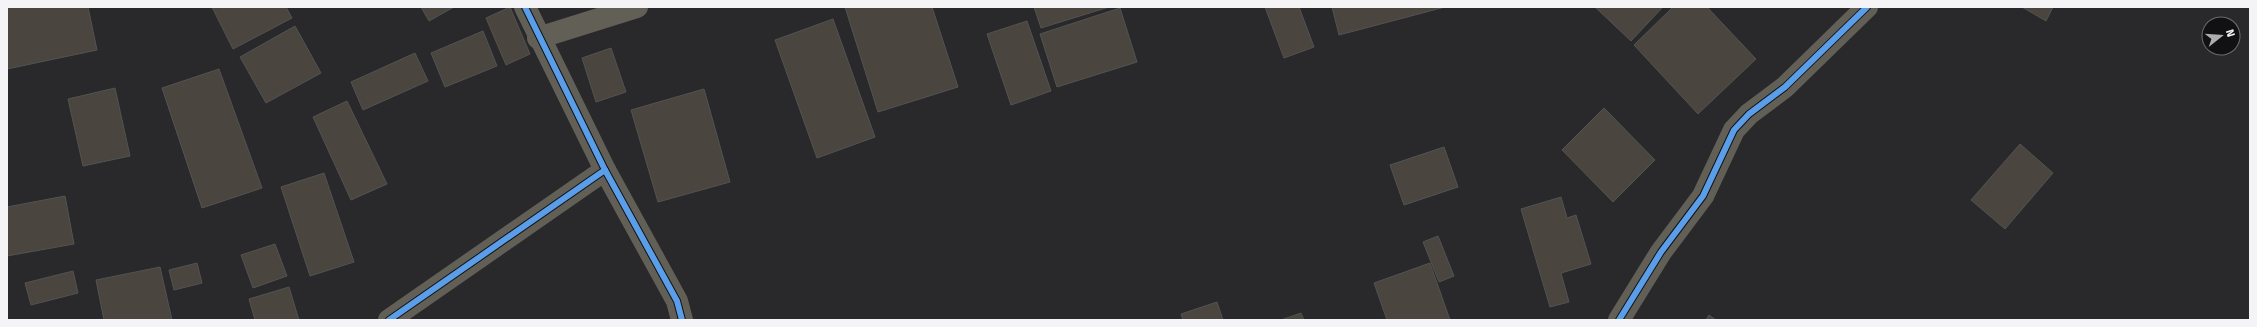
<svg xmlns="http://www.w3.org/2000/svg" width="2257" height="327" viewBox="0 0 2257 327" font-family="'Fira Sans',sans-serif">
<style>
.building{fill:#4a453f;stroke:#535353}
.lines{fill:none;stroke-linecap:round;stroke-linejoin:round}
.minor{stroke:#615f56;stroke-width:22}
.cycleway-casing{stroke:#111113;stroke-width:8}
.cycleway{stroke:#5a9eea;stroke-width:6}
</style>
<rect width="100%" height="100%" fill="#29292b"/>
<g class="building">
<polygon points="7,7 88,7 97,50 7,69"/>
<polygon points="212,7 286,7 292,18 233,49"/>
<polygon points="421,7 454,7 429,21"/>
<polygon points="510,7 530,54 506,65 486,18"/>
<polygon points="845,7 932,7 958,87 878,112"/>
<polygon points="1034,7 1109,7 1041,28"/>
<polygon points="1265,7 1299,7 1314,47 1284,58"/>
<polygon points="1332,7 1445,7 1339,35"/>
<polygon points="1595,7 1663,7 1631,41"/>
<polygon points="1673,7 1707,7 1756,59 1698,114 1634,45"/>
<polygon points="2022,7 2053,7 2046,21"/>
<polygon points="1120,8 1137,62 1057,87 1040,34"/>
<polygon points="833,19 875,137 817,158 775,40"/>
<polygon points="1027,21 1051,91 1011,105 987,34"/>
<polygon points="295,26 321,73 266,103 240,57"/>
<polygon points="483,31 497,66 445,87 431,53"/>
<polygon points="611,48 626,92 596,102 582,58"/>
<polygon points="415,53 428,81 363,110 351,82"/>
<polygon points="219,69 262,188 202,208 162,88"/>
<polygon points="115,88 130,156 83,166 68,99"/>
<polygon points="704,89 730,182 658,202 631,110"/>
<polygon points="347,101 387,184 351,200 313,117"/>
<polygon points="1604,108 1655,160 1613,202 1562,150"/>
<polygon points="2020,144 2053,173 2005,229 1971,200"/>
<polygon points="1444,147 1458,187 1404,205 1390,165"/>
<polygon points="324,173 354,262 310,276 281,187"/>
<polygon points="65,196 74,244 7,256 7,207"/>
<polygon points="1561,197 1567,218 1576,215 1591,264 1561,273 1569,302 1550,307 1521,209"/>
<polygon points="1438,236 1454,276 1439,282 1423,242"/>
<polygon points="275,244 287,276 253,288 241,255"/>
<polygon points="197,263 202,283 174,290 169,270"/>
<polygon points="1430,263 1450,320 1387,320 1374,283"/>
<polygon points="160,267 172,320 104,320 96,280"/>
<polygon points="73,271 78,293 31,305 25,283"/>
<polygon points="289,287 299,320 255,320 249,299"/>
<polygon points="1217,302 1223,320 1183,320 1181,314"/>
<polygon points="1301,313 1304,320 1281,320"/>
<polygon points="1709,315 1716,320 1706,320"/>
</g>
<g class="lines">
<g class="minor">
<polyline points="525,7 605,170 677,301 682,320"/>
<polyline points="538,38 637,7"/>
<polyline points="389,320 605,170"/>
<polyline points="1619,320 1661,252 1703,196 1734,130 1749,114 1785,87 1867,7"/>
</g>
<defs>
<g id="cycleway">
<polyline points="525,7 605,170 677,301 682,320"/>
<polyline points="389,320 605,170"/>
<polyline points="1619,320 1661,252 1703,196 1734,130 1749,114 1785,87 1867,7"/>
</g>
</defs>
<use href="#cycleway" class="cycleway-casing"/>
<use href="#cycleway" class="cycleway"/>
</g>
<rect width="2257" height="327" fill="none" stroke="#f4f4f6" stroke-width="16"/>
<g transform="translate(2221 36) rotate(73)"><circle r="19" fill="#111113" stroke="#6c6c6e"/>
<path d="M0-3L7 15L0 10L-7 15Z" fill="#adadaf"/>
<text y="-6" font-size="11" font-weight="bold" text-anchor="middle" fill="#f4f4f6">N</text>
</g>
</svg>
